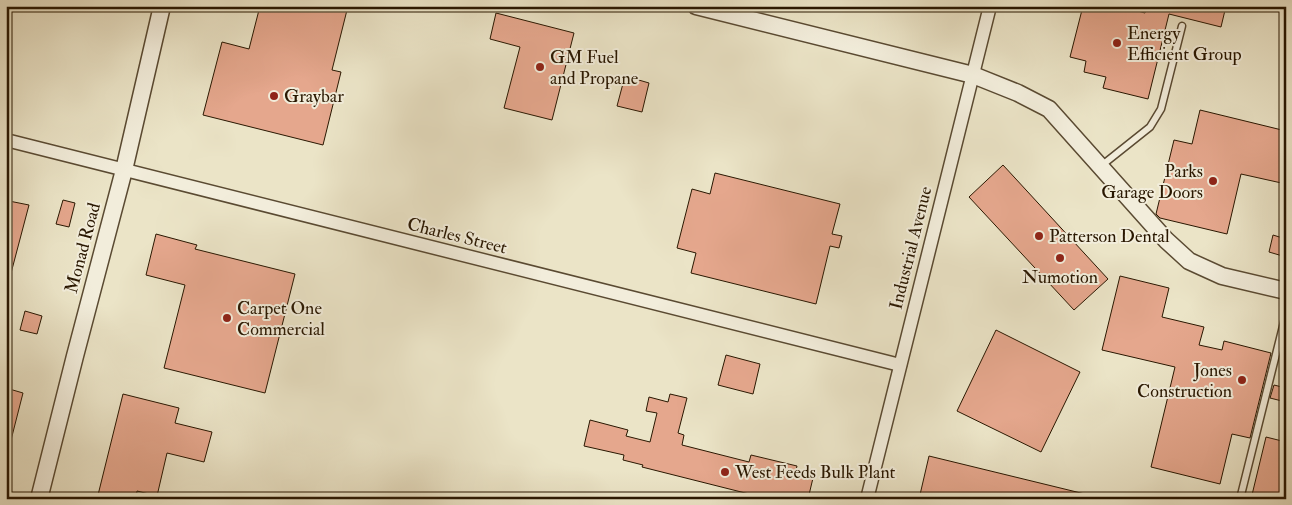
<svg xmlns="http://www.w3.org/2000/svg" width="1292" height="505" viewBox="0 0 1292 505" font-family="'IM FELL Double Pica',serif">
<style>
.building{fill:#e5a78d;stroke:#291701}
.lines{fill:none;stroke-linecap:round;stroke-linejoin:round}
.service-casing{stroke:#5a4a32;stroke-width:9}
.minor-casing{stroke:#5a4a32;stroke-width:15}
.tertiary-casing{stroke:#5a4a32;stroke-width:19}
.service{stroke:#f2eddb;stroke-width:6}
.minor{stroke:#f2eddb;stroke-width:12}
.tertiary{stroke:#f2eddb;stroke-width:16}
.poi-dot{fill:#8f2418;stroke:#f2eddb;stroke-width:2}
.labels{text-anchor:middle;dominant-baseline:central;stroke-width:4;stroke-linejoin:round;paint-order:stroke}
.poi-label{font-size:18px;fill:#291701;stroke:#f2eddb;text-anchor:start}
.street-label{font-size:18px;fill:#291701;stroke:#f2eddb}
</style>
<rect width="100%" height="100%" fill="#ebe4c7"/>
<filter id="stains"><feTurbulence type="fractalNoise" baseFrequency=".004" numOctaves="4"/><feColorMatrix values="0 0 0 0 .2 0 0 0 0 .09 0 0 0 0 .02 0 0 0 .5 -.17"/></filter>
<radialGradient id="worn" r=".72"><stop offset=".6" stop-color="#630" stop-opacity="0"/><stop offset="1" stop-color="#630" stop-opacity=".3"/></radialGradient>
<g class="building">
<polygon points="260,6 348,6 332,70 341,72 323,145 203,115 222,42 249,49"/>
<polygon points="1083,6 1119,6 1145,13 1147,6 1226,6 1221,27 1169,14 1148,99 1103,88 1106,77 1084,72 1086,61 1070,57"/>
<polygon points="496,13 574,33 552,120 504,108 520,47 490,39"/>
<polygon points="625,76 649,83 642,112 617,106"/>
<polygon points="1200,110 1286,131 1286,184 1241,174 1227,234 1160,218 1156,214 1174,140 1192,144"/>
<polygon points="1003,165 1108,279 1074,310 969,197"/>
<polygon points="715,173 840,204 832,234 842,236 839,248 830,246 816,304 691,273 696,253 677,248 692,189 710,194"/>
<polygon points="63,200 75,203 69,227 56,224"/>
<polygon points="9,201 29,205 10,277 6,277 6,210"/>
<polygon points="156,234 197,245 195,249 295,274 265,393 164,368 185,285 146,275"/>
<polygon points="1273,235 1286,239 1286,257 1269,252"/>
<polygon points="1120,276 1169,288 1162,317 1204,327 1199,345 1222,350 1224,341 1271,353 1250,438 1232,434 1220,484 1151,467 1175,367 1102,350"/>
<polygon points="25,311 42,316 37,334 20,330"/>
<polygon points="996,330 1080,372 1041,452 957,411"/>
<polygon points="726,355 760,364 753,394 718,385"/>
<polygon points="1274,385 1286,388 1286,402 1270,398"/>
<polygon points="6,388 23,393 10,444 6,444"/>
<polygon points="123,394 179,408 175,423 212,432 204,462 167,453 157,496 137,491 136,499 97,499"/>
<polygon points="670,394 687,398 678,433 684,435 682,445 749,462 751,455 797,466 795,474 813,478 808,499 769,499 642,467 643,465 623,460 624,455 584,446 590,420 628,430 626,436 650,442 657,413 646,411 649,397 668,402"/>
<polygon points="1266,437 1286,442 1286,499 1269,495 1268,499 1251,499"/>
<polygon points="929,456 1089,495 1089,499 919,499"/>
</g>
<g class="lines">
<defs>
<g id="service">
<polyline points="1101,166 1150,127 1161,109 1182,26"/>
<polyline points="1240,499 1286,314"/>
</g>
<g id="minor">
<polyline points="6,140 900,365"/>
<polyline points="867,499 990,6"/>
</g>
<g id="tertiary">
<polyline points="696,6 973,75 1018,93 1049,109 1166,240 1189,261 1222,276 1286,291"/>
<polyline points="39,499 75,356 124,170 162,6"/>
</g>
</defs>
<use href="#service" class="service-casing"/>
<use href="#minor" class="minor-casing"/>
<use href="#tertiary" class="tertiary-casing"/>
<use href="#service" class="service"/>
<use href="#minor" class="minor"/>
<use href="#tertiary" class="tertiary"/>
</g>
<g class="poi-dot">
<circle cx="1117" cy="43" r="5"/>
<circle cx="540" cy="67" r="5"/>
<circle cx="274" cy="96" r="5"/>
<circle cx="1213" cy="181" r="5"/>
<circle cx="1039" cy="236" r="5"/>
<circle cx="1060" cy="258" r="5"/>
<circle cx="227" cy="318" r="5"/>
<circle cx="1242" cy="380" r="5"/>
<circle cx="725" cy="472" r="5"/>
</g>
<g class="labels">
<g class="poi-label">
<text x="1127" y="33">Energy<tspan x="1127" dy="21">Efficient Group</tspan></text>
<text x="550" y="57">GM Fuel<tspan x="550" dy="21">and Propane</tspan></text>
<text x="284" y="96">Graybar</text>
<text x="1203" y="171" text-anchor="end">Parks<tspan x="1203" dy="21">Garage Doors</tspan></text>
<text x="1049" y="236">Patterson Dental</text>
<text x="1060" y="277" text-anchor="middle">Numotion</text>
<text x="237" y="308">Carpet One<tspan x="237" dy="21">Commercial</tspan></text>
<text x="1232" y="370" text-anchor="end">Jones<tspan x="1232" dy="21">Construction</tspan></text>
<text x="735" y="472">West Feeds Bulk Plant</text>
</g>
<g class="street-label">
<text transform="translate(457 236) rotate(14)">Charles Street</text>
<text transform="translate(83 248) rotate(-75)">Monad Road</text>
<text transform="translate(911 248) rotate(-76)">Industrial Avenue</text>
</g>
</g>
<rect width="1292" height="505" fill="none" stroke="#ebe4c7" stroke-width="25"/>
<rect x="8" y="8" width="1277" height="490" fill="none" stroke="#291701" stroke-width="2.5"/>
<rect x="12" y="12" width="1267" height="480" fill="none" stroke="#291701"/>
<rect width="100%" height="100%" filter="url(#stains)"/>
<rect width="100%" height="100%" fill="url(#worn)"/>
</svg>
